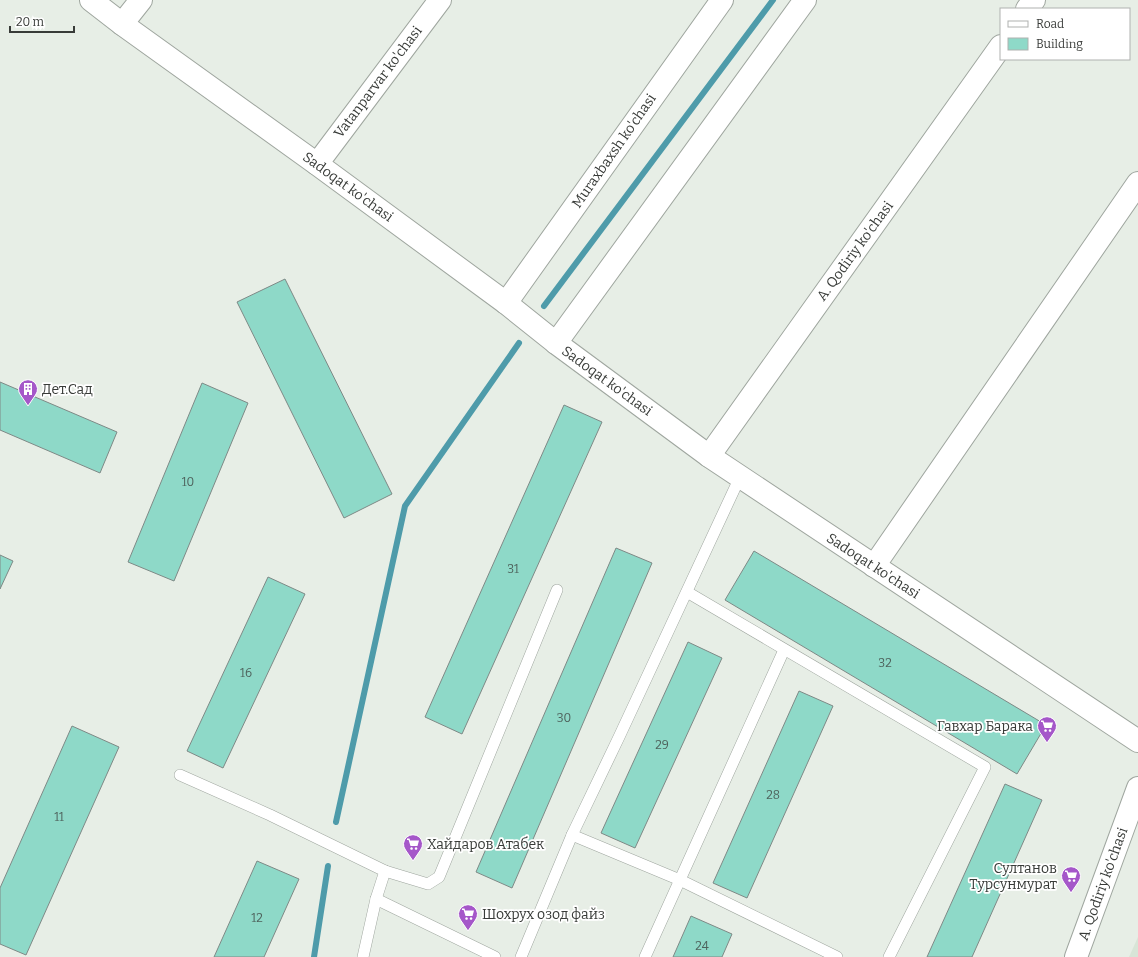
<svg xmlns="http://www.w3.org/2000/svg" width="1138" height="957" viewBox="0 0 1138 957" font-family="Bitter,serif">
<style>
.built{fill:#d8e5d7}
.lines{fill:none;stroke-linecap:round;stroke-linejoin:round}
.stream{stroke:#4e9baa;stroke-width:6}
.building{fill:#8ed9c8;stroke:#7e8986}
.lane-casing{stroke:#9fa69f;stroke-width:12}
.street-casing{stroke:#9fa69f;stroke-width:24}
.secondary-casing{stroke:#9fa69f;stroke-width:24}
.lane{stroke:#fff;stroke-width:11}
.street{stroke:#fff;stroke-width:22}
.secondary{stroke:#fff;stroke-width:22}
.labels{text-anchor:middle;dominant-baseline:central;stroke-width:3.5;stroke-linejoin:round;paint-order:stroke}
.number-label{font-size:12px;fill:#4e625c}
.street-label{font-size:14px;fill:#383b38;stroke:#fff}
.poi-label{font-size:14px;fill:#383b38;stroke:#fff;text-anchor:start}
</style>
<rect width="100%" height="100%" fill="#e7eee6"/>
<polygon class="built" points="1138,937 1138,957 1129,957"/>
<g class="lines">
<g class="stream">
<polyline points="544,306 773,0"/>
<polyline points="336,822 405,506 519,343"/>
<polyline points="314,957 328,866"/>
</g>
</g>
<g class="building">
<polygon points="285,279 392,494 344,518 237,302"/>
<polygon points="0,382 117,432 100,473 0,430"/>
<polygon points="202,383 248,403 174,581 128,562"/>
<polygon points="564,405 602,422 462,734 425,717"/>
<polygon points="616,548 652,563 512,888 476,872"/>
<polygon points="754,551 1046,725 1017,774 725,600"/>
<polygon points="0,555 13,561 0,589"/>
<polygon points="268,577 305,594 223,768 187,751"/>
<polygon points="688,642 722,658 635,848 601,833"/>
<polygon points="799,691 833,706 747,898 713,883"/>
<polygon points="72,726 119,747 26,955 0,944 0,888"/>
<polygon points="1005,784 1042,800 972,957 927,957"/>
<polygon points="257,861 299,879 264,957 214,957"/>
<polygon points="691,916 732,934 722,957 673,957"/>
</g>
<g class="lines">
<defs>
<g id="lane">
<polyline points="687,592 985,767 889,957"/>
<polyline points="180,775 270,815 385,871 376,899 363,957"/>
<polyline points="572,835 680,880 837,957"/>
<polyline points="385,871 428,884 439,877 557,590"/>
<polyline points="376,899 495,957"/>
<polyline points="521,957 572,835 619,737 740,477"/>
<polyline points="645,957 784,650"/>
</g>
<g id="street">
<polyline points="1027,9 1034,0"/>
<polyline points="122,24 141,0"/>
<polyline points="317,164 440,0"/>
<polyline points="506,303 722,0"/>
<polyline points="709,456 1001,46"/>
<polyline points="874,566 1138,183"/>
<polyline points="1076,957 1138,788"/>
</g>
<g id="secondary">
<polyline points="91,0 122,24 317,164 506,303 556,343 709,456 1138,741"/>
<polyline points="556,343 805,0"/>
</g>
</defs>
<use href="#lane" class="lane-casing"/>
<use href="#street" class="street-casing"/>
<use href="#secondary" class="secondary-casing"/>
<use href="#lane" class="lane"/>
<use href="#street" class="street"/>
<use href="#secondary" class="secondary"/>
</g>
<defs>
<symbol id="building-pin" viewBox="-11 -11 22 30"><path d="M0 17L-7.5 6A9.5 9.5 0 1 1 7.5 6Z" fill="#a557c9" stroke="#fff"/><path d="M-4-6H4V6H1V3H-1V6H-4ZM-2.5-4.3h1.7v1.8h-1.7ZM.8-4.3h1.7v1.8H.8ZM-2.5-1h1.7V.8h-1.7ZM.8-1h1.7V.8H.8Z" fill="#fff"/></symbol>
<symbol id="supermarket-pin" viewBox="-11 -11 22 30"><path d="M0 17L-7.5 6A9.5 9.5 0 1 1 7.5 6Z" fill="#a557c9" stroke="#fff"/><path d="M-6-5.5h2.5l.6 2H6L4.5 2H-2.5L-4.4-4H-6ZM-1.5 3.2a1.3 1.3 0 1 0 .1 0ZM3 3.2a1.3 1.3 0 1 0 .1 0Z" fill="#fff"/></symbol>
</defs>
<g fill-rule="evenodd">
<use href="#building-pin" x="17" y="378" width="22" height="30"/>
<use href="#supermarket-pin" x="1036" y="715" width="22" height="30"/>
<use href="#supermarket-pin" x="402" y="833" width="22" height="30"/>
<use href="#supermarket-pin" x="1060" y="865" width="22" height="30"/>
<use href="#supermarket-pin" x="457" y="903" width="22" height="30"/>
</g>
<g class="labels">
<g class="number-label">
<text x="188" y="482">10</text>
<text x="513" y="569">31</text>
<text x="885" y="663">32</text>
<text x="246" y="673">16</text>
<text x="564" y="718">30</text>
<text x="662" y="745">29</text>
<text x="773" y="795">28</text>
<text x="59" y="817">11</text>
<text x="257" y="918">12</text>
<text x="702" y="946">24</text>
</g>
<g class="street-label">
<text transform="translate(378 82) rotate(-53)">Vatanparvar ko'chasi</text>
<text transform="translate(614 151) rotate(-55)">Muraxbaxsh ko'chasi</text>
<text transform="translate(348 187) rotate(36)">Sadoqat ko'chasi</text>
<text transform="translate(855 251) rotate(-54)">A. Qodiriy ko'chasi</text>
<text transform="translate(607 381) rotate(36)">Sadoqat ko'chasi</text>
<text transform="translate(873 566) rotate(33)">Sadoqat ko'chasi</text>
<text transform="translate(1103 884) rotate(-70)">A. Qodiriy ko'chasi</text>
</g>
<g class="poi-label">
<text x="42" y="389">Дет.Сад</text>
<text x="1033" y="726" text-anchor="end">Гавхар Барака</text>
<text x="427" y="844">Хайдаров Атабек</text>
<text x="1057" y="868" text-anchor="end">Султанов<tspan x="1057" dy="16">Турсунмурат</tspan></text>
<text x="482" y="914">Шохрух озод файз</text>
</g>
</g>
<rect x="1000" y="8" width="130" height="52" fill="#ffffff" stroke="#afb1af"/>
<rect x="1008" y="21" width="20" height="6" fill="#ffffff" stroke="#afb1af"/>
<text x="1036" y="28" font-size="12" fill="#383b38">Road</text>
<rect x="1008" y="38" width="20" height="12" fill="#8ed9c8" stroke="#afb1af"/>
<text x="1036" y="48" font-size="12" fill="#383b38">Building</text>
<path d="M10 26v6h64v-6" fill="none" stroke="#383b38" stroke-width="2"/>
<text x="16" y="26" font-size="12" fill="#383b38" stroke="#ffffff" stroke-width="3" paint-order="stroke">20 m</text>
</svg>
